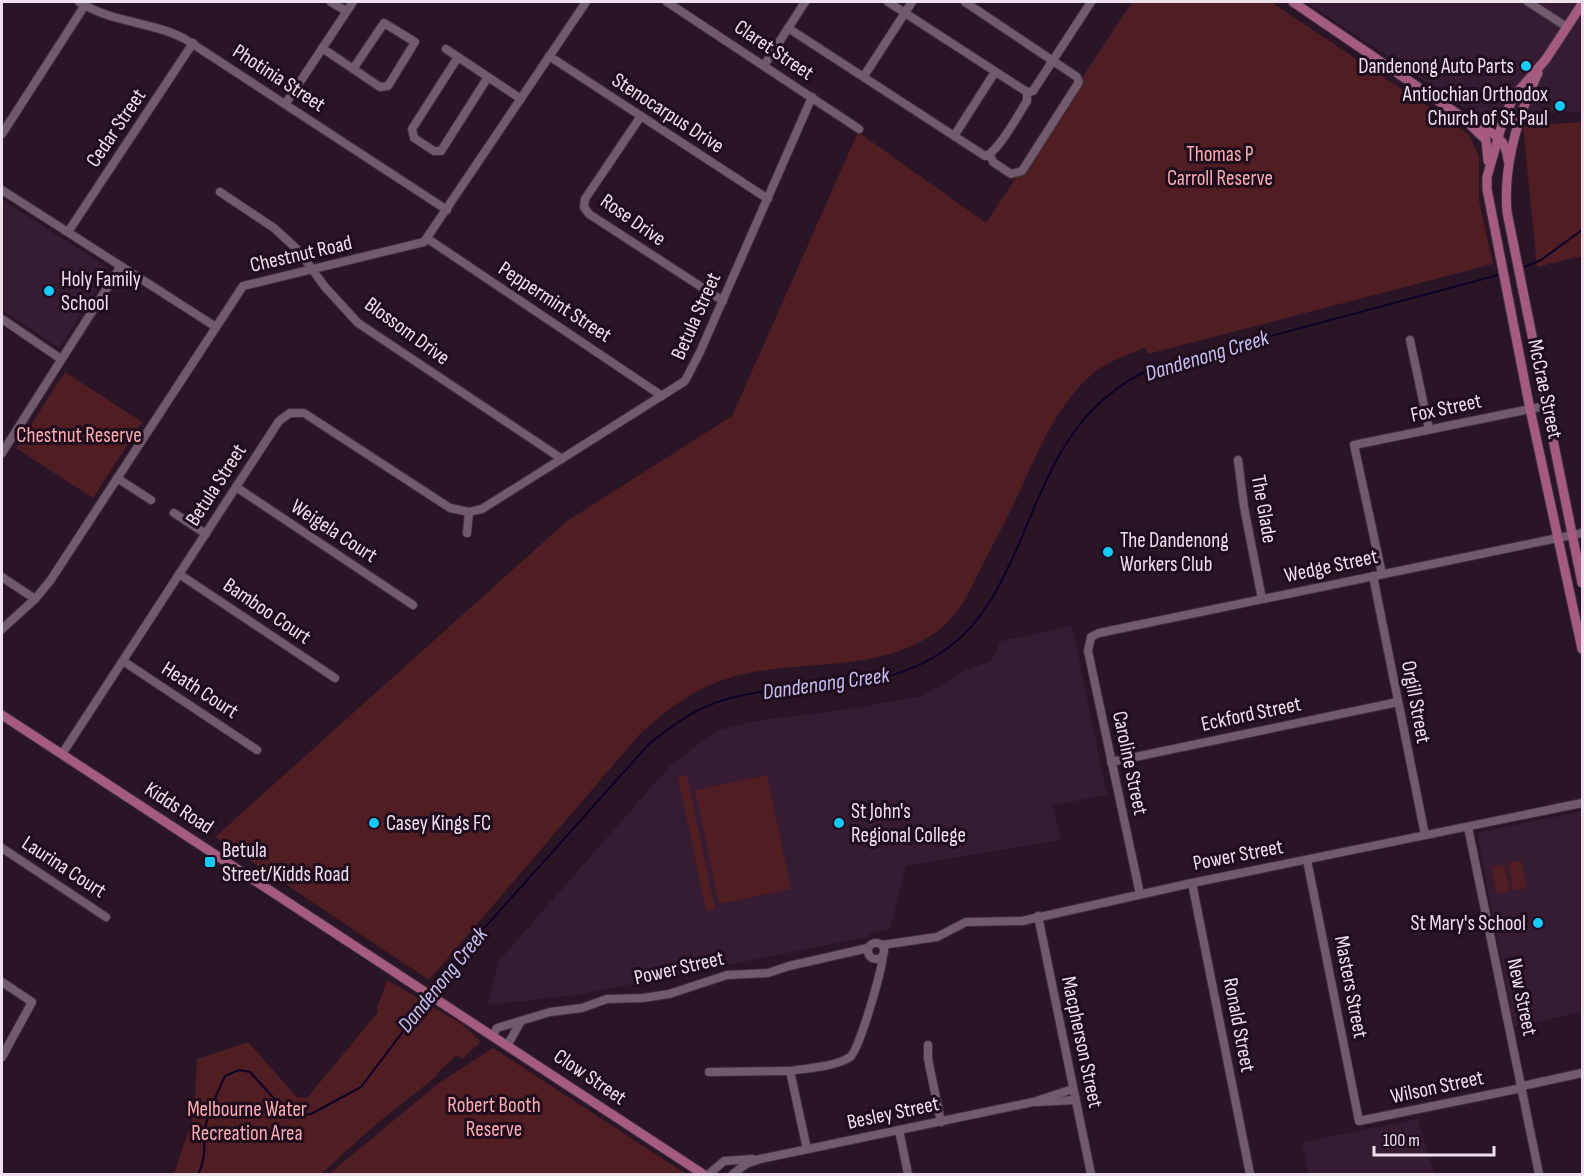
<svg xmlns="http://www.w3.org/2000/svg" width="1584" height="1176" viewBox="0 0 1584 1176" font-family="'Sofia Sans Condensed',sans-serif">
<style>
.built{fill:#361c32}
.green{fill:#501d23}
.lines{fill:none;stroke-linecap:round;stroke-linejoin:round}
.stream{stroke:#0c002b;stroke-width:2}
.minor-casing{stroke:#3d2f3b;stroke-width:10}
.major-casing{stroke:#3d2f3b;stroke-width:11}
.minor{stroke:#725a6e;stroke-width:8}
.major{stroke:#a45b7f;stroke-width:9}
.poi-dot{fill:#14cafb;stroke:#1f0c1d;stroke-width:2}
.labels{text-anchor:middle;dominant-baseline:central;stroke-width:6;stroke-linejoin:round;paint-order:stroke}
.street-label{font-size:21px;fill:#efe1ec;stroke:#1f0c1d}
.poi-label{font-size:21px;fill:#efe1ec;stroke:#1f0c1d;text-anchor:start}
.park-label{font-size:21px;fill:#fdadb1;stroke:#1f0c1d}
.water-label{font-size:22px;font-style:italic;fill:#c6c1f4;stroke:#1f0c1d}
</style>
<rect width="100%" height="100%" fill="#291526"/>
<g class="built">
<polygon points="1306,2 1582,2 1582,112 1477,116"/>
<polygon points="2,200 107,267 108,273 61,345 56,346 2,310"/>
<polygon points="1072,626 1107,795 1053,805 1061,840 906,866 890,929 869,934 867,937 577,995 488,1005 498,962 671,765 716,731 756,721 844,710 923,696 968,669 991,661 1001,641"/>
<polygon points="1582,811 1582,1012 1514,1027 1477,833"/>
<polygon points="1418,1119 1434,1174 1309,1174 1302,1142"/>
</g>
<g class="green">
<path d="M1132 2H1271L1469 134 1479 157V201L1493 264 1148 354 1145 347C1129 355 1109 361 1096 371 1056 403 1038 453 1017 497 1007 519 995 541 984 562 973 585 960 614 939 630 878 676 797 657 729 678 693 689 665 711 638 736L429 980 215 837 567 521 732 416 858 132 986 223Z"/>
<polygon points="1582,122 1582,256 1537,267 1523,126"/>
<polygon points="65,372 142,422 93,498 16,448"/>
<polygon points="687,775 715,909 706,911 678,777"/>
<polygon points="767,775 791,889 719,904 695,790"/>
<polygon points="1521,860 1527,888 1514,891 1508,863"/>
<polygon points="1504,864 1510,891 1497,894 1491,867"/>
<polygon points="387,980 462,1024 481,1042 462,1059 457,1055 437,1073 438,1075 375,1125 321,1174 174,1174 194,1114 197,1059 248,1042 297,1097 307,1098 378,1012 377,1008"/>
<polygon points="493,1048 686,1174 329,1174 439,1083"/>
</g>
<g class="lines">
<g class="stream">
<polyline points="1522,268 1541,260 1582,230"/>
<path d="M432 992 443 974 649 744C674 724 697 707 727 699 805 677 884 699 953 644 982 621 999 588 1014 555 1049 475 1068 407 1152 368L1502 274"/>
<path d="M198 1174C207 1159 203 1142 206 1124 210 1108 218 1091 225 1076L239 1070 250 1072 281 1106 298 1115 311 1114 361 1087 429 997"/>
</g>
<defs>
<g id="minor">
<path d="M79 2C112 23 151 21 185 39L447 210"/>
<polyline points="331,2 346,11"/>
<polyline points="667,2 859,129"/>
<polyline points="888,2 1027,92 1033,91 1091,2"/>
<polyline points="965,2 1077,77 1079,82 1022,171 1011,174 993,162 990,155"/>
<polyline points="1528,2 1567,27"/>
<path d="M788 28 985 156C998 153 1019 113 1027 101V92"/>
<polyline points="322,48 380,87 388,86 415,42 384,23 353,69"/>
<polyline points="446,49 458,57"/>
<polyline points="549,56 768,199"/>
<polyline points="765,64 805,2"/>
<polyline points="864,76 912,2"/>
<polyline points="488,77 441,151 434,151 414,138 412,129 458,57 521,99"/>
<polyline points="286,103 353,2"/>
<polyline points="641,116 585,199 584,207 589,214 723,301"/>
<polyline points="2,134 85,5"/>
<polyline points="954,136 995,72"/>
<polyline points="2,190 216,327"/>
<polyline points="220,192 274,228 298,250 325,287 358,323 562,459"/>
<polyline points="68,232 193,43"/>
<polyline points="428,239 662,396"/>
<polyline points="2,319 61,359"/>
<polyline points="1410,340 1429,429"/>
<polyline points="2,453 121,266"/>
<polyline points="1238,460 1244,507 1262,599"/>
<polyline points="117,478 151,500"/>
<polyline points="236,487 413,605"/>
<polyline points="174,513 206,534"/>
<polyline points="467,533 469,512"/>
<polyline points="179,574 335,678"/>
<polyline points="1382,574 1354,445 1545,406"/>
<polyline points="1373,576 1425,835"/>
<polyline points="2,577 35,599"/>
<polyline points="2,629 35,599 50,581 243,286 424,242 586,2"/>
<polyline points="123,661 257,750"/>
<polyline points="62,754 279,421 290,413 304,413 450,508 469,512 482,509 685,381 700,352 812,97"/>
<polyline points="1111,762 1398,702"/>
<polyline points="1468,827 1539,1174"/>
<polyline points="2,848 106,917"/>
<polyline points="1307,860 1359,1121 1522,1088"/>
<polyline points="1192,883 1250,1174"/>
<polyline points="1140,894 1088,651 1091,637 1099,633 1582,533"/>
<polyline points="1038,916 1091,1174"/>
<circle cx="876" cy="951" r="8"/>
<polyline points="882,945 937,937 966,922 1022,921 1192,883 1582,803"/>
<polyline points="2,982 32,1002 2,1057"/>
<polyline points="493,1035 497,1028 550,1012 582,1008 607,999 643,998 669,994 727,975 768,973 789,966 868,948"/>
<polyline points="508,1044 520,1023"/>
<polyline points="928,1045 928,1059 941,1122"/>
<polyline points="709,1072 790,1071"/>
<polyline points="1522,1086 1582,1073"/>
<polyline points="1037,1102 1075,1100"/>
<polyline points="899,1130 908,1174"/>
<path d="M807 1149 790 1071C808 1068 835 1067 850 1057 859 1051 882 970 883 955"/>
<polyline points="709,1174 724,1161 753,1159"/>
<polyline points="733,1174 746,1164 760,1159 1033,1102 1073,1089"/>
</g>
<g id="major">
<polyline points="1293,2 1462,117 1486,140 1488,161"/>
<polyline points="1582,4 1546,59 1515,95 1504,117 1487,177 1487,189 1530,409 1582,649"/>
<path d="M1538 73C1518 116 1503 164 1507 212L1582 583"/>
<path d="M1473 123C1491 132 1506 137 1508 160"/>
<polyline points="2,715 703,1174"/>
</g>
</defs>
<use href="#minor" class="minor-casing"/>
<use href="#major" class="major-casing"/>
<use href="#minor" class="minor"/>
<use href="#major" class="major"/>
</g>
<g class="poi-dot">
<circle cx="1526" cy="66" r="6"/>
<circle cx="1560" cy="106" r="6"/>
<circle cx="49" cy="291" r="6"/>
<circle cx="1108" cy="552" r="6"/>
<circle cx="374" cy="823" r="6"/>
<circle cx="839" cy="823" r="6"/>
<rect x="204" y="856" width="12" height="12" rx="3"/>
<circle cx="1538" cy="923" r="6"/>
</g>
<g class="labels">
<g class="street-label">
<text transform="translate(774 50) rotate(34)">Claret Street</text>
<text transform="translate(279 78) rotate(33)">Photinia Street</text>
<text transform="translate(668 113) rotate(33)">Stenocarpus Drive</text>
<text transform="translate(116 128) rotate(-56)">Cedar Street</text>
<text transform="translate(633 220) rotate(35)">Rose Drive</text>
<text transform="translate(301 254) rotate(-13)">Chestnut Road</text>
<text transform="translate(555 302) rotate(33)">Peppermint Street</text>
<text transform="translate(696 316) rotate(-66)">Betula Street</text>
<text transform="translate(407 331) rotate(36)">Blossom Drive</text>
<text transform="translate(1545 389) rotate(78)">McCrae Street</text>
<text transform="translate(1446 408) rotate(-12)">Fox Street</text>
<text transform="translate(216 485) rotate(-57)">Betula Street</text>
<text transform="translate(1264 509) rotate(80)">The Glade</text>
<text transform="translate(334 531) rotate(33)">Weigela Court</text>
<text transform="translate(1331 566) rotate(-12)">Wedge Street</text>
<text transform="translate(267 611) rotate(34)">Bamboo Court</text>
<text transform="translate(200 690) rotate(33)">Heath Court</text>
<text transform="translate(1416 702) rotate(79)">Orgill Street</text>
<text transform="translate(1251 714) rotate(-12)">Eckford Street</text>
<text transform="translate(1130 763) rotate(78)">Caroline Street</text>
<text transform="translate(179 808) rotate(33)">Kidds Road</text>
<text transform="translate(1238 855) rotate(-11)">Power Street</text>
<text transform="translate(64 867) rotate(33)">Laurina Court</text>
<text transform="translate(679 968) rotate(-13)">Power Street</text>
<text transform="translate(1351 987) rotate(79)">Masters Street</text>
<text transform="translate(1522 997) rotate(78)">New Street</text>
<text transform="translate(1239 1025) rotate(79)">Ronald Street</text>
<text transform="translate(1082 1042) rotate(78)">Macpherson Street</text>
<text transform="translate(590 1077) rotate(34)">Clow Street</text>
<text transform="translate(1437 1087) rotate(-12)">Wilson Street</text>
<text transform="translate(893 1113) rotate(-12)">Besley Street</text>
</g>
<g class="poi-label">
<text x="1514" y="66" text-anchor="end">Dandenong Auto Parts</text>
<text x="1548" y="94" text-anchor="end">Antiochian Orthodox<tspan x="1548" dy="24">Church of St Paul</tspan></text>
<text x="61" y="279">Holy Family<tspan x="61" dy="24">School</tspan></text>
<text x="1120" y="540">The Dandenong<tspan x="1120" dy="24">Workers Club</tspan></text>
<text x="851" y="811">St John's<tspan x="851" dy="24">Regional College</tspan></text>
<text x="386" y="823">Casey Kings FC</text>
<text x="222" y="850">Betula<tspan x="222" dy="24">Street/Kidds Road</tspan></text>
<text x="1526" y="923" text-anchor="end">St Mary's School</text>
</g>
<g class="park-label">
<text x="1220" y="154">Thomas P<tspan x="1220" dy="24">Carroll Reserve</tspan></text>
<text x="79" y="435">Chestnut Reserve</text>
<text x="494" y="1105">Robert Booth<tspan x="494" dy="24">Reserve</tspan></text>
<text x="247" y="1109">Melbourne Water<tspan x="247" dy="24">Recreation Area</tspan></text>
</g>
<g class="water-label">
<text transform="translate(1207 356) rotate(-17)">Dandenong Creek</text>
<text transform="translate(826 684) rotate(-8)">Dandenong Creek</text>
<text transform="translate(443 980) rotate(-51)">Dandenong Creek</text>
</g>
</g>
<rect width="1584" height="1176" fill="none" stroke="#efe1ec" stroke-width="6"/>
<path d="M1374 1146v9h120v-9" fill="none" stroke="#efe1ec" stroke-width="3"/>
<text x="1383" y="1146" font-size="18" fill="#efe1ec" stroke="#1f0c1d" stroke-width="4.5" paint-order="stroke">100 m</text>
</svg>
